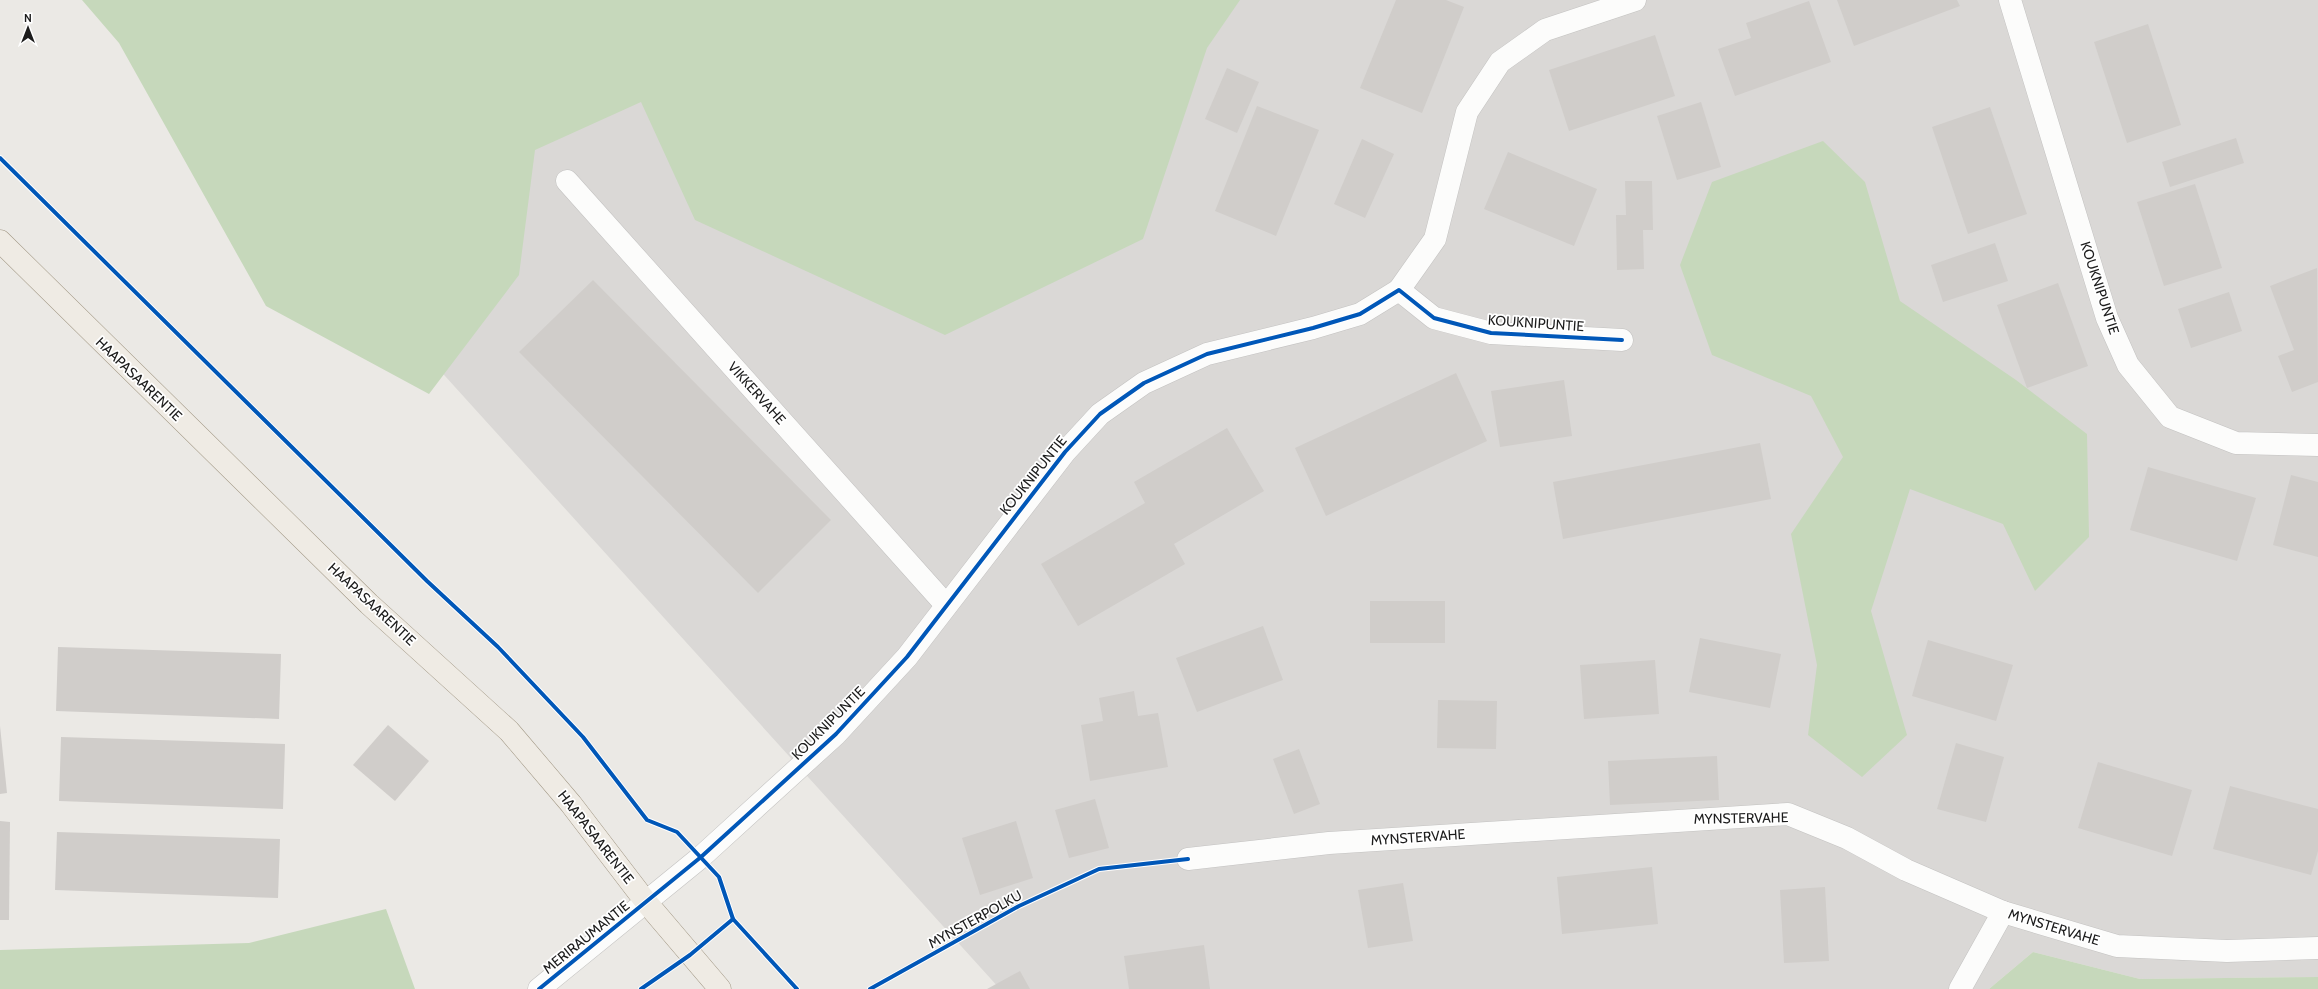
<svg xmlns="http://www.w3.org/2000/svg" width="2318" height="989" viewBox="0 0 2318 989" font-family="Cabin,sans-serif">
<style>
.residential{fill:#dad8d6}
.forest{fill:#c6d8bb}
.building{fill:#d0cdca}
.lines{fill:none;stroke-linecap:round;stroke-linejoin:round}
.minor-casing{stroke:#c3c2c1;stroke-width:23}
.major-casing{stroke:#a09683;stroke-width:23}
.minor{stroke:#fcfcfb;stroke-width:22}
.major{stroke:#efebe4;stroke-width:22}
.cycleway-casing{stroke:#fff;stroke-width:6}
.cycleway{stroke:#0057b8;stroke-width:4}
.labels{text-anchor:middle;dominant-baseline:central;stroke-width:3.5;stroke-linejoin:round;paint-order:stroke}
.street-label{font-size:14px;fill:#1c1c1c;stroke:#fff}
</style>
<rect width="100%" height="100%" fill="#ebe9e5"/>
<polygon class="residential" points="1194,0 2318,0 2318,977 2140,979 2033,952 1989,989 1000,989 349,270 638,6"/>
<g class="forest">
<polygon points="82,0 1240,0 1207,48 1143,239 945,335 695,220 641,102 535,150 519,275 429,394 266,306 119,43"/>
<polygon points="1823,141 1865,182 1900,301 2016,380 2087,434 2089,537 2035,591 2003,524 1910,489 1871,611 1907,735 1862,777 1808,735 1817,665 1791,534 1843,457 1811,396 1712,355 1680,265 1712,182"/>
<polygon points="386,909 415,989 0,989 0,950 249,943"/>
<polygon points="2033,952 2140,979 2318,977 2318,989 1989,989"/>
</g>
<g class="building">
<polygon points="1396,0 1446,0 1464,7 1422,113 1360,88"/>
<polygon points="1837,0 1957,0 1960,6 1854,46"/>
<polygon points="1809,1 1831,62 1735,96 1718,49 1751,38 1746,23"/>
<polygon points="2148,24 2181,125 2127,143 2094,42"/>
<polygon points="1655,35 1675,96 1569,131 1549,70"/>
<polygon points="1227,68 1259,82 1237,133 1205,119"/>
<polygon points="1701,102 1721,167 1677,180 1657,116"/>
<polygon points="1257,106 1319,130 1276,236 1215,211"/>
<polygon points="1990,107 2027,214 1968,234 1932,127"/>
<polygon points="2236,138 2244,163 2170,187 2162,162"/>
<polygon points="1362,139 1394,154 1365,218 1334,204"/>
<polygon points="1508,152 1597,189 1574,246 1484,209"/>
<polygon points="1625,181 1652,181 1653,230 1643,230 1644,269 1617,270 1616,215 1626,215"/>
<polygon points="2195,184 2222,268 2164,286 2137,202"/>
<polygon points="1995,243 2008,281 1943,302 1931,265"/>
<polygon points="2317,268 2318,382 2292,392 2278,356 2294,350 2270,286"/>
<polygon points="593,280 831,520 758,593 519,352"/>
<polygon points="2058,283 2088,366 2027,388 1997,305"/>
<polygon points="2229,292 2242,331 2191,348 2178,309"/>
<polygon points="1456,373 1487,441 1326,516 1295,448"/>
<polygon points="1564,380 1572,436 1500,447 1491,391"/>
<polygon points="1227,428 1264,491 1174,544 1185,564 1078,626 1041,564 1145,503 1134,482"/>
<polygon points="1760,443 1771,499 1563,539 1553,482"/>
<polygon points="2148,467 2256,498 2237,561 2130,530"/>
<polygon points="2291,475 2318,482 2318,557 2273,545"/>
<rect x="1370" y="601" width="75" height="42"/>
<polygon points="1263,626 1283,680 1197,712 1176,658"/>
<polygon points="1700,638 1781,654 1770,708 1689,692"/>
<polygon points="1928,640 2013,665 1996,721 1912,696"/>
<polygon points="58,647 281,654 279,719 56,711"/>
<polygon points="1655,660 1659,714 1584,719 1580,665"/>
<polygon points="1134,691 1138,716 1158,713 1168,767 1090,781 1081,725 1103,721 1099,698"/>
<polygon points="1438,700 1497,701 1496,749 1437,748"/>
<polygon points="388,725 429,761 395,801 353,765"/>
<polygon points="0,726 7,793 0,794"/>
<polygon points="61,737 285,744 283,809 59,801"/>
<polygon points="1956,743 2004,757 1986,822 1937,809"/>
<polygon points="1299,749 1320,804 1294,814 1273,759"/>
<polygon points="1717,756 1719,800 1610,805 1608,761"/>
<polygon points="2098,762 2192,790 2172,856 2078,828"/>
<polygon points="2230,786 2318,809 2318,851 2311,875 2213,849"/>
<polygon points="1095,799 1109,848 1069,858 1055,810"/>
<polygon points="0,821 10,822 9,920 0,920"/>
<polygon points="1016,821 1033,878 980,895 962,838"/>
<polygon points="57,832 280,839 278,898 55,890"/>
<polygon points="1652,867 1658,924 1562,934 1557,877"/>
<polygon points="1403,883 1413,941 1368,948 1358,890"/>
<polygon points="1825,887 1829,961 1784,963 1780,890"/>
<polygon points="1204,945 1210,989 1129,989 1124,956"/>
<polygon points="1020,971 1030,989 987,989"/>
</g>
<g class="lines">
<defs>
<g id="minor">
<polyline points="2010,0 2107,318 2128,365 2170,417 2236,443 2318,445"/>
<polyline points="567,181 946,605"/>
<polyline points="1399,290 1435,239 1467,112 1500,62 1545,30 1635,0"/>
<polyline points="1188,859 1329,843 1788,814 1847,838 1906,870 2003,912 2117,946 2227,951 2318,948"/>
<polyline points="539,989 701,857 836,734 907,657 1065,452 1100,414 1144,383 1207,354 1313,328 1360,314 1399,290 1434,318 1491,333 1622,340"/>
<polyline points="1960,989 2003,912"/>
</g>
<polyline id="major" points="0,241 369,604 509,731 571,804 646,902 720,989"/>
</defs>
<use href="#minor" class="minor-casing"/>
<use href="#major" class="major-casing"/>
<use href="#minor" class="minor"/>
<use href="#major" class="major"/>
<defs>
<g id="cycleway">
<polyline points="0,158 427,581 498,647 583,737 647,820 677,832 719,877 733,919 797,989"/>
<polyline points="539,989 701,857 836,734 907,657 1065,452 1100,414 1144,383 1207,354 1313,328 1360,314 1399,290 1434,318 1491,333 1622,340"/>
<polyline points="641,989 690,955 733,919"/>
<polyline points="870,989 1019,906 1099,869 1188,859"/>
</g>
</defs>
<use href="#cycleway" class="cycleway-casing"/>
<use href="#cycleway" class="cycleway"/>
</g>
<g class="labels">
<g class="street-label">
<text transform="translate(2100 288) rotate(72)">KOUKNIPUNTIE</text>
<text transform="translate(1536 323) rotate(4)">KOUKNIPUNTIE</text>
<text transform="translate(139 379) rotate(44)">HAAPASAARENTIE</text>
<text transform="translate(757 393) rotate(48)">VIKKERVAHE</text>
<text transform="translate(1033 475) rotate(-51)">KOUKNIPUNTIE</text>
<text transform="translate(372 604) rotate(43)">HAAPASAARENTIE</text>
<text transform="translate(828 723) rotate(-45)">KOUKNIPUNTIE</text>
<text transform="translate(1741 818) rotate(-1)">MYNSTERVAHE</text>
<text transform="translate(596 837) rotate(52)">HAAPASAARENTIE</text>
<text transform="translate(1418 837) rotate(-4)">MYNSTERVAHE</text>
<text transform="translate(975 919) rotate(-29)">MYNSTERPOLKU</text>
<text transform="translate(2054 927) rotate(17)">MYNSTERVAHE</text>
<text transform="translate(586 937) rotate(-39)">MERIRAUMANTIE</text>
</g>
</g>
<g transform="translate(28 28)" stroke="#ffffff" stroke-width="3" paint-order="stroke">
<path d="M0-3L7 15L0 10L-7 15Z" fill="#1c1c1c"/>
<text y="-6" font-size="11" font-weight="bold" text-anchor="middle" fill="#1c1c1c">N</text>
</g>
</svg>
